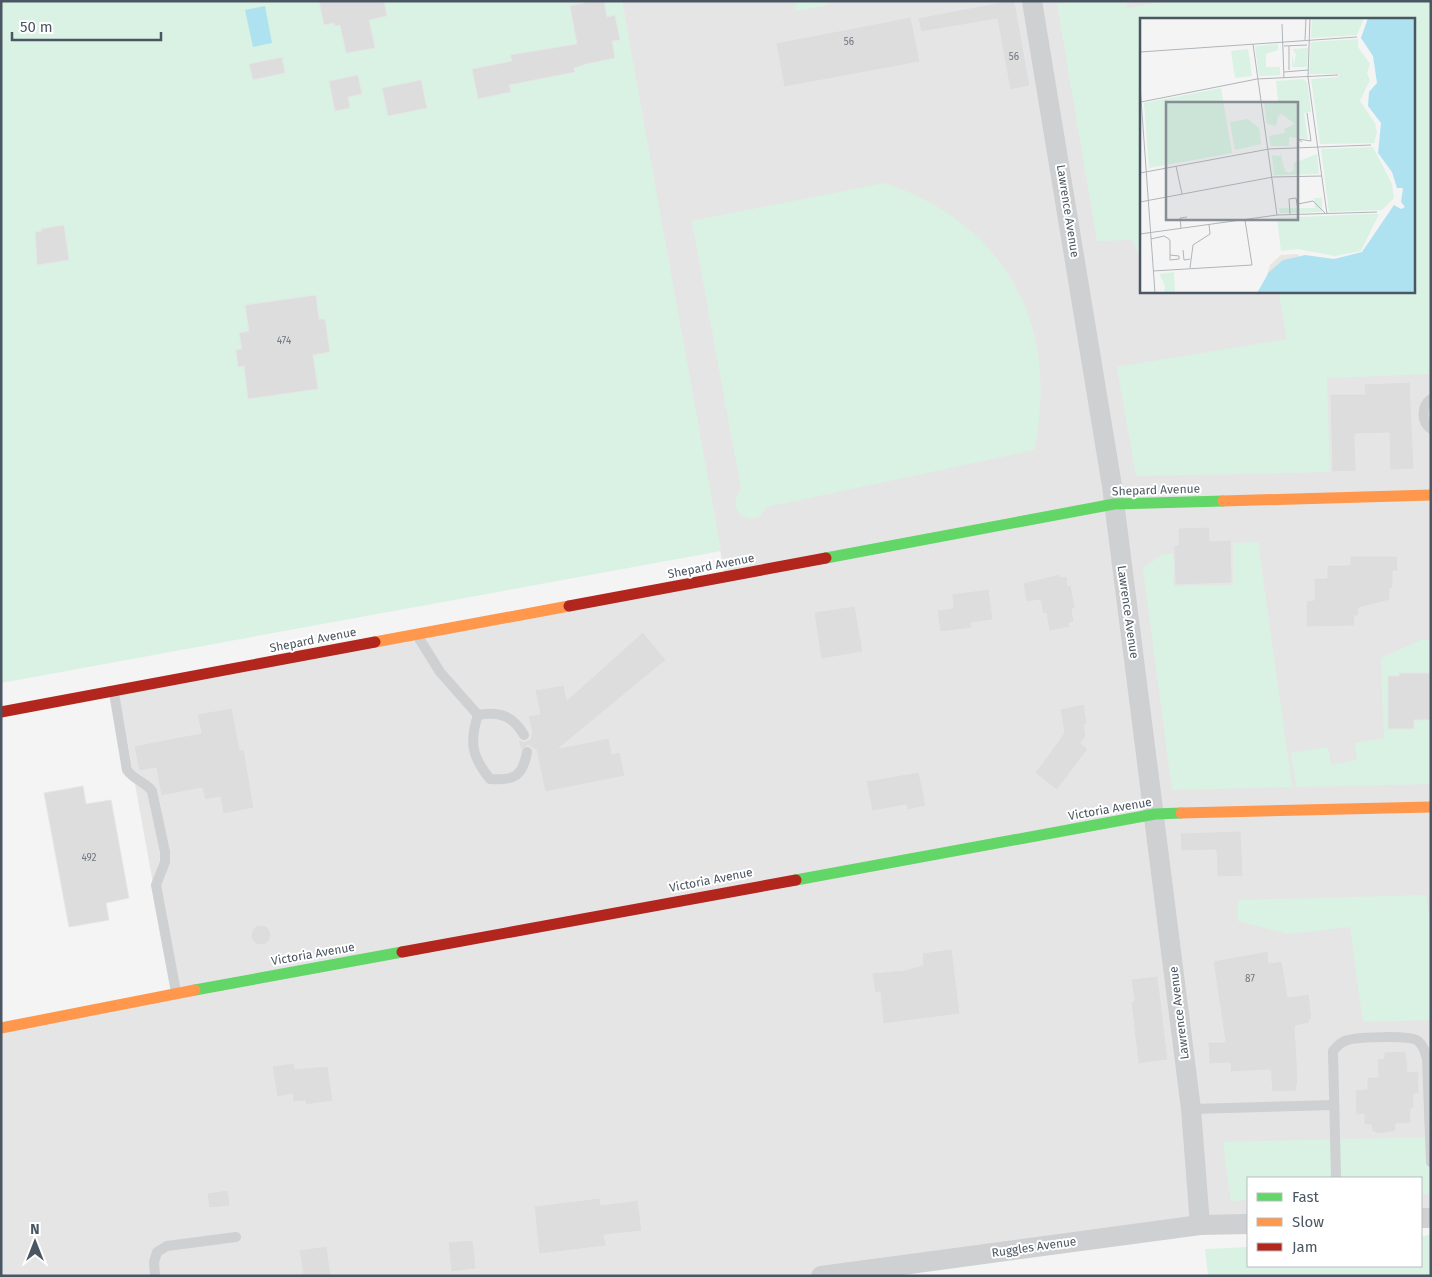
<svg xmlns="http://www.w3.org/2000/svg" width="1432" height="1277" viewBox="0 0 1432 1277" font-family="'Fira Sans',sans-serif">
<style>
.education{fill:#e6e5e6;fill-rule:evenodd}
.green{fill:#d9f2e3}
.water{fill:#aee2f0}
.building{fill:#ddddde;stroke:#e5e6e7}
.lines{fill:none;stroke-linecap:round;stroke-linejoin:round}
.lane{stroke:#ced0d2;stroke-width:10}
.street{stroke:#ced0d2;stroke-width:20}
.fast{stroke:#63d668;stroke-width:11}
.slow{stroke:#ff974d;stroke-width:11}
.jam{stroke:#b3261e;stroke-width:11}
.labels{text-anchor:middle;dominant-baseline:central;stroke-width:4;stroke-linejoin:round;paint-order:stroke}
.number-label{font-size:10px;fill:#707881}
.street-label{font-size:12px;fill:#4a5661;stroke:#fff}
.inset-road{fill:none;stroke:#b0b5b9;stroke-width:1}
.view{fill:#868d94;fill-opacity:0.15;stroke:#868d94;stroke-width:2.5}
.inset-edge{fill:none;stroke:#4a5661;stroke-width:2.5}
</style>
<rect width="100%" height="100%" fill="#f4f4f4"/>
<path class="education" d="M622 1H1431V1218H1421V1178H1248V1224L821 1276H1V1028L173 994 118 690 725 577 653 183ZM1141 19H1413V291H1141Z"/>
<g class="green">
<polygon points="1,1 622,1 721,551 1,683"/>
<polygon points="795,1 828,1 828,5 796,11"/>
<polygon points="1071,1 1126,1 1127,8 1167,1 1431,1 1431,374 1327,378 1330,472 1136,476 1117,367 1287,339 1279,293 1291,291 1413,291 1413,19 1141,19 1141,260 1132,240 1097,241 1057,4"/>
<path d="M884 183C1005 222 1061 327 1034 450L767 507 759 517C739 523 728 505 741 489L692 221Z"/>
<polygon points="1258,542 1292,787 1172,790 1143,568 1163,554 1173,554 1174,586 1233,585 1233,543"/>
<polygon points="1423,639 1431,641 1431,784 1296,787 1291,753 1328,747 1331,765 1357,760 1355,743 1384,738 1381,658"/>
<polygon points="1426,895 1431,926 1431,1020 1363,1022 1350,927 1289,934 1238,921 1238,900"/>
<polygon points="1431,1137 1431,1194 1421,1194 1421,1178 1248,1178 1248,1200 1231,1201 1223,1142"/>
<polygon points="1431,1235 1431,1276 1208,1276 1205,1249 1248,1247 1248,1266 1421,1266 1421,1236"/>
</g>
<polygon class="water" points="265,6 272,43 253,47 245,10"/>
<g class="building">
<polygon points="319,1 384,1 387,16 369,20 375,48 346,53 340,25 335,26 334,23 324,25"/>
<polygon points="592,1 604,1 607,17 615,15 620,40 612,41 615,58 586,64 574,68 575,72 509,85 511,92 478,99 472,69 512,61 510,55 577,44 570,6"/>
<polygon points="1006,1 1015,1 1030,86 1010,90 997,19 921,32 918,18"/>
<polygon points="911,17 920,62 784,87 776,43"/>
<polygon points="282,57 285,73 253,80 249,64"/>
<polygon points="358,75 362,94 348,97 350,108 335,111 329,81"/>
<polygon points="421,80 427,108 388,116 382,88"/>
<polygon points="64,225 69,260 37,265 35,232 42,231 41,229"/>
<polygon points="316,295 319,319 325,319 330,352 313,355 318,389 248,399 244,366 238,367 236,350 242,349 239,333 249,331 245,305"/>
<polygon points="1410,382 1414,469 1390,470 1389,433 1355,434 1356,471 1332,472 1330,394 1365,394 1364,384"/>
<polygon points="1210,527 1210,541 1231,540 1232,583 1175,585 1174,545 1178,545 1178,528"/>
<polygon points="1350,556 1397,556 1398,571 1393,571 1393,589 1390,589 1390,600 1359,608 1359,616 1355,616 1355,626 1306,627 1306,601 1314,600 1314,578 1327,578 1327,565 1350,565"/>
<polygon points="1060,574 1060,577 1067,576 1068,586 1071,585 1075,608 1072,609 1074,622 1069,623 1070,627 1049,631 1046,613 1043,614 1040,600 1026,602 1023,583"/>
<polygon points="989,589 993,620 971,623 972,628 940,632 937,610 953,608 952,594"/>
<polygon points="855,606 863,652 821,659 814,612"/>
<polygon points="643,632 666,660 559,748 609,738 612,754 620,752 625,776 545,792 536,750 528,745 521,750 518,739 524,742 530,739 532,733 528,716 540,714 535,690 564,685 567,700"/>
<polygon points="1399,673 1431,673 1431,720 1414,720 1414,729 1388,729 1388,676 1399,676"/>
<polygon points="1084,704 1087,724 1084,725 1086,736 1081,743 1088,749 1057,790 1035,773 1064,733 1060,709"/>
<polygon points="232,708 240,750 244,749 254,808 223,814 220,797 205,800 202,788 161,796 156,768 139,771 134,746 201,733 197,714"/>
<polygon points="919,772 926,806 907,810 906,805 872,811 866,781"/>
<polygon points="83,786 86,804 111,800 129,898 106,903 109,920 69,927 44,793"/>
<polygon points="1241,831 1243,876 1217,877 1216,850 1181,851 1180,833"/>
<circle cx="261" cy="935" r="10"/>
<polygon points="952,949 960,1014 883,1024 880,992 875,993 872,973 905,970 923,965 922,953"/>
<polygon points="1268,951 1269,963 1282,961 1288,997 1309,994 1312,1019 1309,1020 1310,1023 1295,1026 1298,1079 1296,1091 1272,1092 1270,1070 1230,1072 1230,1063 1209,1064 1208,1042 1225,1042 1213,961"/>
<polygon points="1158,976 1168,1060 1138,1064 1131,1002 1134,1001 1131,979"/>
<polygon points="1406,1051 1408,1072 1419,1071 1419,1094 1414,1094 1414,1108 1411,1109 1411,1123 1396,1124 1396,1131 1378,1134 1372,1131 1371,1125 1364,1125 1364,1114 1356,1115 1355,1090 1367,1089 1367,1077 1378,1077 1377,1059 1384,1058 1384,1052"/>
<polygon points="294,1063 295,1069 328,1066 333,1101 305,1105 305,1101 293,1102 292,1094 277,1097 272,1066"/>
<polygon points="228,1190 230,1206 209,1208 207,1193"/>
<polygon points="600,1198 601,1205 638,1200 642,1231 604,1235 606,1246 539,1254 534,1206"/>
<polygon points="473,1240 476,1269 451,1272 448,1242"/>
<polygon points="327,1246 331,1276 303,1276 299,1250"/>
</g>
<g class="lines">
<g class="lane">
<path d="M1431 399C1421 406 1421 422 1431 429"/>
<polyline points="417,635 440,672 478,715"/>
<path d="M114 693 127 770C134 780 145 782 152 791L165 852V862L156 885 176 992"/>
<path d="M524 735C513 716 500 711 478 715 469 742 472 757 490 779 514 781 523 776 527 752"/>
<polyline points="1191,1109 1333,1105"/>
<path d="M1336 1178 1333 1051C1337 1046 1342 1041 1348 1040 1359 1037 1411 1035 1418 1041 1424 1046 1425 1052 1427 1059L1431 1162"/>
<polyline points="155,1276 154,1262 157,1252 167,1246 236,1237"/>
</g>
<g class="street">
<polyline points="1032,1 1112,486 1191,1109 1200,1225"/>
<polyline points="1421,1218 1431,1218"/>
<polyline points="821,1276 1200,1225 1248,1224"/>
</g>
<g class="fast">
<polyline points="826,558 1114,504 1223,501"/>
<polyline points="796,880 1155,814 1181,813"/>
<polyline points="195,990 402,952"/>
</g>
<g class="slow">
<polyline points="1223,501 1431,495"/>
<polyline points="375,642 569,606"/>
<polyline points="1181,813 1431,807"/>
<polyline points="1,1028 195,990"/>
</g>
<g class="jam">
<polyline points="569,606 826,558"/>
<polyline points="1,712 375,642"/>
<polyline points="402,952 796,880"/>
</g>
</g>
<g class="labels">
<g class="number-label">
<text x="849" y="42">56</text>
<text x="1014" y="57">56</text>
<text x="284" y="341">474</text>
<text x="89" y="858">492</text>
<text x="1250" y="979">87</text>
</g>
<g class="street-label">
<text transform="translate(1068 211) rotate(81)">Lawrence Avenue</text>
<text transform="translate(1156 490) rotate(-2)">Shepard Avenue</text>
<text transform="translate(711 566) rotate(-11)">Shepard Avenue</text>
<text transform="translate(1128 612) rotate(82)">Lawrence Avenue</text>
<text transform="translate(313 640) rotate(-11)">Shepard Avenue</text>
<text transform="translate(1110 809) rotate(-10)">Victoria Avenue</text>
<text transform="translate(711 880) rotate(-11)">Victoria Avenue</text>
<text transform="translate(313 954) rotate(-10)">Victoria Avenue</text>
<text transform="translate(1179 1013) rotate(-97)">Lawrence Avenue</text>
<text transform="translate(1034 1247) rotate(-8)">Ruggles Avenue</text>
</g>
</g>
<g transform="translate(1140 18)">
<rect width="275" height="275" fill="#f4f4f4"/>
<path d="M172 0H224L217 17 171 20ZM218 21V29L230 46 227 55 230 62 220 83 235 105 237 115 234 125 180 126 171 61 199 59V56H169L171 24ZM138 26V32L126 36V49H140V57L119 58 115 28ZM168 30 167 49H152V36L154 47 156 36 152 31ZM108 31 112 58 95 60 91 33ZM163 61 167 64 171 94 164 95 168 121 149 119V128H131L129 118 145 115 144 111 155 106 142 96 138 98 136 108 127 106 124 84 138 83 136 63ZM81 70 92 135 9 150 4 85ZM108 101 119 110 121 126 95 132 90 104ZM233 129 252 166 254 180 242 192 189 194 181 131ZM140 134 145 153 149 155 154 152V145L177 136 179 156 134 157 132 137 140 138ZM174 180H182V194L140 195 139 190H175ZM225 196H239L221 233 195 238 158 231 141 233 137 200ZM34 254 35 275H24L25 268 19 256Z" fill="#d9f2e3"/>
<path d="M157 236 160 238 143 242 127 257 130 247 141 237Z" fill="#e7e6e1"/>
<path d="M228 0H275V275H117L129 254 143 242 165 237 194 241 222 234 254 187 261 191 265 189 261 184 263 170H257L252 154 238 135 241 105 228 88 229 74 237 65 233 38 221 20Z" fill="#aee2f0"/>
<path class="inset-road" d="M170 0 168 59 187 196M142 6 144 60M165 22 166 0M113 26 137 197M144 28 167 27M149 28V52M0 34 217 19M144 54 168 52M0 67 15 275M1 84 117 61 198 57M162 124 158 121 171 123 167 95M36 148 42 176M0 155 129 131 231 127M0 184 133 159 182 158M158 186 173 183 185 195M150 197 149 181 156 180 159 197M41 210 40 200 47 199M0 216 137 197 237 194M11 221 24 218 29 221 30 223V242L39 241V238L30 237M43 232 44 242 50 241M50 250 53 227 70 216 69 206M13 253 112 247 105 202"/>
<path class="view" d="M26 84H158V202H26Z"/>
<rect width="275" height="275" class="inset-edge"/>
</g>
<rect width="1432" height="1277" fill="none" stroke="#4a5661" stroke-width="5"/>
<rect x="1247" y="1177" width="175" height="90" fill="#ffffff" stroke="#b7bbc0"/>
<rect x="1257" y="1193" width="25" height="8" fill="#63d668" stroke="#b7bbc0"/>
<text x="1292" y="1202" font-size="15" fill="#4a5661">Fast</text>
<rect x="1257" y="1218" width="25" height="8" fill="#ff974d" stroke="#b7bbc0"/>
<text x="1292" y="1227" font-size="15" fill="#4a5661">Slow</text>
<rect x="1257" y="1243" width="25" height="8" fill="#b3261e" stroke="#b7bbc0"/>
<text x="1292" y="1252" font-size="15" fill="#4a5661">Jam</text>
<g transform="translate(35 1242)" stroke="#ffffff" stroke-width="4" paint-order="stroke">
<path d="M0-4L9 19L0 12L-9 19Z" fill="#4a5661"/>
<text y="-8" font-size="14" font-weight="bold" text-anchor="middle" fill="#4a5661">N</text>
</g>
<path d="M12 32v8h149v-8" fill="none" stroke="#4a5661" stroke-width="2.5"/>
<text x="20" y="32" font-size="15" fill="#4a5661" stroke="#ffffff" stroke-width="4" paint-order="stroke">50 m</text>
</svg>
